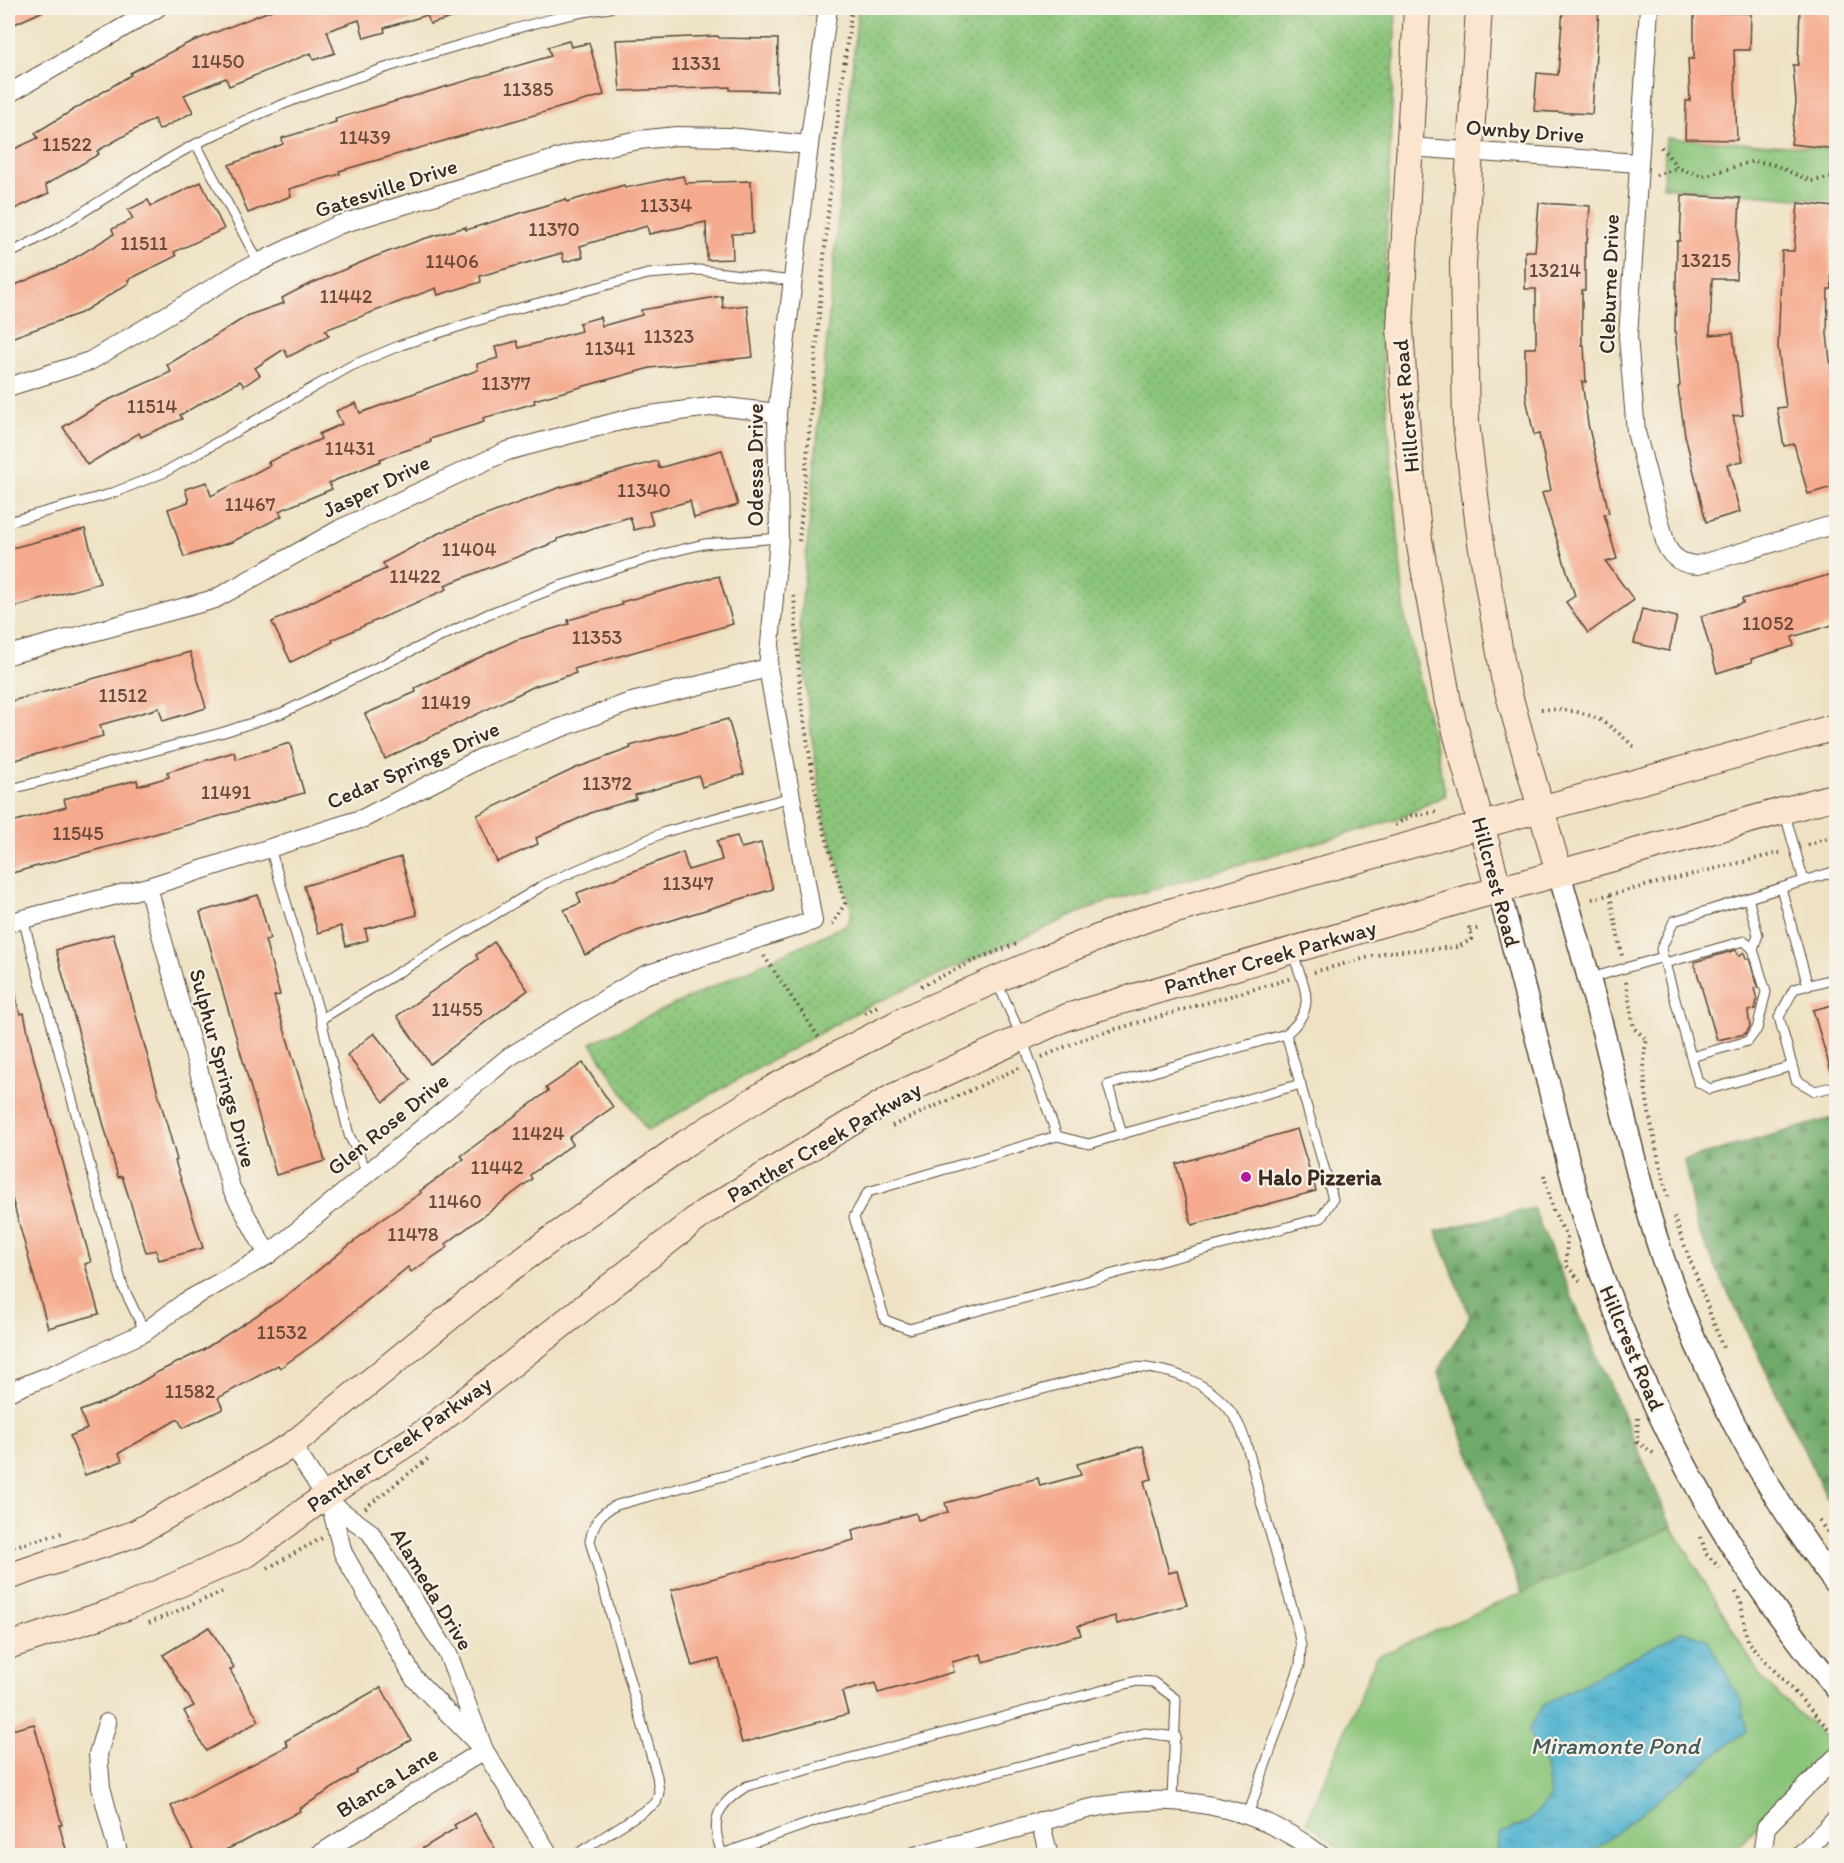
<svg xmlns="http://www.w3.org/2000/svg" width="1844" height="1863" viewBox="0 0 1844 1863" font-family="Itim,sans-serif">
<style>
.grass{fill:url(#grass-dots);stroke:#63784c;stroke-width:1.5}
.forest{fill:url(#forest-firs);stroke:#566a44;stroke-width:1.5}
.park{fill:#8bc57a;stroke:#63784c;stroke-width:1.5}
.water{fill:url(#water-ripples);stroke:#466f77;stroke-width:1.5}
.building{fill:#f5aa8e}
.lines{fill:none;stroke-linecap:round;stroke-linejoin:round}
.service-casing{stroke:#564637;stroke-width:11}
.minor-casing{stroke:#564637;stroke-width:20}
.tertiary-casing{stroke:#564637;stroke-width:25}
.secondary-casing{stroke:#564637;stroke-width:28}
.path{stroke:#564637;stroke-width:4;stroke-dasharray:1.5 4.5;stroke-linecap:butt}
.service{stroke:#fff;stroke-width:9}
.minor{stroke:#fff;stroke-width:18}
.tertiary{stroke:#fff;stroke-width:22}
.secondary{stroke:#fbe5cf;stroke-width:26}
.poi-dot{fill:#b5179e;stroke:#f7f3e8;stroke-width:2}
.labels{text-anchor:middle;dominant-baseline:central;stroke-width:4.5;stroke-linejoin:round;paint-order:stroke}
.number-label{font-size:20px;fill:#6a4a3a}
.street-label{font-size:22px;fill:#3b2a1e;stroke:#f7f3e8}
.poi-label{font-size:22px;font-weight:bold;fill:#3b2a1e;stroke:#f7f3e8;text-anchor:start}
.water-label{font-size:24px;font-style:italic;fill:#435a5c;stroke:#f7f3e8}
</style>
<defs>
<pattern id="grass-dots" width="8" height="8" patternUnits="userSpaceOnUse" patternTransform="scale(1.5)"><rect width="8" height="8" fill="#8bc57a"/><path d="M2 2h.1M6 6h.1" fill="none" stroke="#73a063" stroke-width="1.8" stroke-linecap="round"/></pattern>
<pattern id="forest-firs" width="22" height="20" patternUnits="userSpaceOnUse" patternTransform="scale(1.5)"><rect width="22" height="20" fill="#70aa6a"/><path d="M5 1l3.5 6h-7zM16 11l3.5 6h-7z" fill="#5d8b57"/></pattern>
<pattern id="water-ripples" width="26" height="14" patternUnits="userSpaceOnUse" patternTransform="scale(1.5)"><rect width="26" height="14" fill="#52b4d0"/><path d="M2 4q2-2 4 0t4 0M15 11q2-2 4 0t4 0" fill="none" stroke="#4593a8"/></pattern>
</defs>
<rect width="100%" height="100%" fill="#f7f3e8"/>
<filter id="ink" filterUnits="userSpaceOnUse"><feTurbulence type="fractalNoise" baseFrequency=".0167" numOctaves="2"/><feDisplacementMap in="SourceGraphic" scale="12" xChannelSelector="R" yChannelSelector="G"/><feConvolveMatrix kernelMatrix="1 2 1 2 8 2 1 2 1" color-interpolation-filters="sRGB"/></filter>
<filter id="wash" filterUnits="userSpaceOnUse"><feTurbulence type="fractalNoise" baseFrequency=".008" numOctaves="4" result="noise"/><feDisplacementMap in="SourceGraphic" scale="24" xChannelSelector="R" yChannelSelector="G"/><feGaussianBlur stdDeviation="1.35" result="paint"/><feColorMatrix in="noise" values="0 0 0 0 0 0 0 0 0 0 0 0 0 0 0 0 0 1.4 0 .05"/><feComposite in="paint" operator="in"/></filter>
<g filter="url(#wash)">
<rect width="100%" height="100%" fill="#efe2c4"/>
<polygon class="grass" points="858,8 1396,8 1382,350 1405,617 1446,795 1395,820 1095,906 866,1007 647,1131 591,1043 848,924 852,910 824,818 810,725 800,622"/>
<g class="forest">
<polygon points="1836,1117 1836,1511 1829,1502 1696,1226 1684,1160"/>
<polygon points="1533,1208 1672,1527 1522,1593 1438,1372 1470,1316 1436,1231"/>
</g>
<g class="park">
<polygon points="1666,138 1836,149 1836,201 1663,187"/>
<polygon points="1672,1527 1761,1678 1834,1746 1731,1855 1348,1855 1307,1821 1376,1657"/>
</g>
<polygon class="water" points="1683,1631 1707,1639 1742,1703 1746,1731 1587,1855 1500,1855 1497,1849 1501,1833 1528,1822 1550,1798 1547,1769 1528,1731 1543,1705"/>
<g id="blocks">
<g class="building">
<polygon points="8,8 50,8 8,27"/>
<polygon points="277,8 473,8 473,12 430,24 427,15 384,28 385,32 364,38 359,20 327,31 335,53 314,60 311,53 229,86 226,78 184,95 193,112 159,130 154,119 97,151 99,154 45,185 49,193 8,212 8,152 38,138 35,133 131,75 130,73 186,44"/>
<polygon points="1563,8 1599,8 1592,114 1534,111 1537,73 1558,75"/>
<polygon points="1800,8 1836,8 1836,149 1791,144 1796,102 1793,65 1798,65"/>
<polygon points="1694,13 1751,13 1750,50 1734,50 1737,140 1685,139 1686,101 1690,101 1688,59 1694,59"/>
<polygon points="718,36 719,38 778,39 777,91 730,90 730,87 620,91 616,40"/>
<polygon points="569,41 571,47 589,43 604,95 339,171 340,174 289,189 291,196 248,213 229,165 283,144 282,138 336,122 335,119 551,56 548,47"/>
<polygon points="683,176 685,183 751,181 753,233 732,234 733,259 707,260 706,222 649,234 647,226 580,246 583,257 564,262 562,253 480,276 481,282 438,295 436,288 325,330 329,336 288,357 284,349 255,368 260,375 244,386 240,381 180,415 182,419 141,437 139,433 87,465 63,427 104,402 171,372 167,365 249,315 284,303 282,298 303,287 374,257 423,239 466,227 466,230 566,199 567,202 624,185 625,188"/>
<polygon points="201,182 224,229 174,252 176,256 128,280 129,283 81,313 8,339 8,288 65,264 114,234 112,229 133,219 128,210 148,200 151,206"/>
<polygon points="1682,195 1740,198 1736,279 1712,279 1710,335 1733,333 1743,415 1733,416 1743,461 1727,464 1740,512 1706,522 1685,435 1678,387 1680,386 1675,329 1677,241 1680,241"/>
<polygon points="1539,203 1590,206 1587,243 1585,243 1585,290 1582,290 1582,345 1584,345 1586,382 1582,382 1588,424 1609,513 1604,514 1617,559 1606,562 1634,600 1588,633 1566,602 1575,596 1542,493 1551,490 1539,434 1534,435 1526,398 1525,348 1536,348 1536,289 1525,289 1525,251 1535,251"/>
<polygon points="1798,203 1834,207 1830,251 1832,289 1828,289 1827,334 1833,387 1831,387 1836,417 1836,486 1808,494 1794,444 1784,446 1777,408 1786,407 1778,347 1782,251 1794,251"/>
<polygon points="722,296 723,308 747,305 753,357 650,368 534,400 535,403 483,418 484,422 430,439 431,442 380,459 381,461 329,483 332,489 279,511 282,516 232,542 184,557 168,509 189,502 185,489 207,482 211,496 270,465 268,462 321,439 319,434 342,424 336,411 356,403 360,413 478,370 477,364 498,358 495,347 517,341 519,348 581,331 579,323 600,317 602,326 642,315 641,310"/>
<polygon points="722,450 738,505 694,518 690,501 649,512 653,525 634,530 630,517 557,539 558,541 445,585 447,589 332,640 333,642 291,662 272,622 327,594 386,569 383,563 439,533 558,488 657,461 659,468"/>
<polygon points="85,529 100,583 8,609 8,549"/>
<polygon points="1836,573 1836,624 1792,637 1794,646 1751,659 1752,662 1717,673 1701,616 1743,603 1742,599"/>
<polygon points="719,576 733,624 574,669 576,673 535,686 385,759 365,714 416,692 415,688 516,640 569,624 568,620 622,605 621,602"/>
<polygon points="1642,609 1677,617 1669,651 1634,643"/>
<polygon points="190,652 206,708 163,721 159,708 100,725 103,736 8,762 8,702"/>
<polygon points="728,719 744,774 702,787 699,776 635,795 636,799 593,812 536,838 538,844 497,862 477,815 576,768 631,748 630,746"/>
<polygon points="290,743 304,793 12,873 8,858 8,823 66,807 64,799 85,793 137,780 138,786 169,777 167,772 234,752 236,759"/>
<polygon points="737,836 741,848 761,843 773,889 637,931 585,955 564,910 581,903 577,893 683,852 688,870 722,860 717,841"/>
<polygon points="401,857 417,915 365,929 368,940 346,946 341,926 318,933 304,886"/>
<polygon points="258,895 270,939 265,940 280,995 274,996 325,1161 276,1175 200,912"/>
<polygon points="113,934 177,1160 175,1161 203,1248 159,1260 156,1250 146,1252 122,1176 118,1177 56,950"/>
<polygon points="494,942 528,990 430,1064 397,1016 478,959 476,955"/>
<polygon points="1736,950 1739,956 1744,952 1746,959 1749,958 1758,987 1754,988 1757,1000 1755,1009 1748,1011 1750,1027 1745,1034 1717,1040 1694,962"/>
<polygon points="8,986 13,986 20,1014 24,1013 33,1056 91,1262 85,1264 99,1314 48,1328 8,1184"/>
<polygon points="1836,1004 1836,1075 1832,1075 1813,1010"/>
<polygon points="374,1033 411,1080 384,1102 347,1055"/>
<polygon points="583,1063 613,1107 569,1138 573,1144 530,1175 532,1179 446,1244 448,1247 411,1272 408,1267 317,1342 280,1368 278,1365 218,1398 223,1409 183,1428 178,1419 119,1453 122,1461 85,1475 70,1436 87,1429 80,1411 114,1398 156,1373 203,1350 285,1297 378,1222 421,1193 420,1191 464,1159 461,1156 548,1091 546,1088"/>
<polygon points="1297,1129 1316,1191 1192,1225 1176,1164"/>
<polygon points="1143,1446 1152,1479 1144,1481 1169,1573 1177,1571 1187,1605 1117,1624 1115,1616 1078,1626 1081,1635 983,1662 981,1654 952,1662 954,1672 878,1693 875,1683 842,1692 848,1714 742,1743 719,1659 692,1666 671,1590 854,1540 852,1530 916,1513 918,1520 948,1512 945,1503 1038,1478 1040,1486 1081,1475 1077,1464"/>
<polygon points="209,1627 234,1667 230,1670 259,1721 206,1751 184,1711 194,1706 163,1655"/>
<polygon points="381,1687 411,1740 356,1771 357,1773 299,1809 300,1811 243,1842 212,1856 196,1856 171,1806 288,1746 285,1741"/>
<polygon points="34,1724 62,1825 59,1825 68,1856 8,1856 8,1731"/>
<polygon points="475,1813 499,1856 410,1856 456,1828 454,1825"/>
</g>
</g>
</g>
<g filter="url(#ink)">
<use href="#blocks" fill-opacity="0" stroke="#564637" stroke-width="1.5"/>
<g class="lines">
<defs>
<g id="service">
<polyline points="777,8 828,11"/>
<polyline points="196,144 259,263"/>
<path d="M8 254C74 223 131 177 196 144 281 100 369 72 460 45 509 31 559 14 610 8"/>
<polyline points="8,522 110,494 163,473 351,366 401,345 508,311 648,274 699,270 793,281"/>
<polyline points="8,790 224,732 282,713 488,614 560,586 667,553 704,544 779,538"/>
<polyline points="1784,811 1804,881"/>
<polyline points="270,848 321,1019 349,1135 367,1171"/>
<polyline points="1781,888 1808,986"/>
<polyline points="23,919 123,1287 145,1332"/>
<polyline points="1665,963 1744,941 1753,949"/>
<polyline points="1591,978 1663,957"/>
<polyline points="1836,978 1794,989 1779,1017 1796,1080 1815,1091 1836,1086"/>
<path d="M997 982 1022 1038 1057 1136 868 1192 854 1217 885 1320 909 1329 1321 1218 1333 1199 1286 1034C1320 1006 1303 987 1292 951"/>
<polyline points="321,1019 547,883 665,832 791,797"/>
<polyline points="1691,1057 1748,1041 1757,1029 1766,992 1753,949 1758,935 1748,898"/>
<polyline points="1792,1066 1710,1089 1698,1082 1661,949 1674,921 1836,871"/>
<polyline points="1122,1134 1301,1084"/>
<polyline points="1057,1136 1089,1144 1122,1134 1108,1085 1286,1034"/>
<polyline points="722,1854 830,1816 1145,1733 1176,1737"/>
<path d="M574 1856 656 1803 659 1792 657 1776 590 1541C594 1522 599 1513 617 1505L1124 1367C1169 1366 1219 1383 1240 1427 1250 1449 1255 1478 1261 1502 1273 1542 1284 1581 1296 1621L1301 1646 1300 1665 1248 1815"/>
<path d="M723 1856C709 1821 716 1805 747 1786L1137 1681 1153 1682 1176 1699 1172 1800"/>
</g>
<g id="minor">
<path d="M1649 8 1628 337 1636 432 1666 545C1672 558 1683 565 1698 565L1836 524"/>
<polyline points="8,94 157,8"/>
<polyline points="1409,147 1638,163"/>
<polyline points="8,387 90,361 241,271 338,225 578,152 639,140 676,136 729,137 809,145"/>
<polyline points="8,655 215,599 340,529 507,451 635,417 717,406 777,413"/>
<polyline points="148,887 231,1188 268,1255"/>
<polyline points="8,923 148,887 364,818 487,755 628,703 768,668"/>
<polyline points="8,1392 61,1371 145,1332 185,1302 268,1255 509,1057 645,975 813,921 768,668 779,538 777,413 809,145 828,8"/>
<polyline points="292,1445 330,1503 370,1532 448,1654 484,1750 550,1856"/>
<polyline points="330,1503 343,1553 414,1678 478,1744"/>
<polyline points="107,1723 98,1754 101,1787 119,1856"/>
<polyline points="1040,1821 1049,1856"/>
<polyline points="317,1856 484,1750"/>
<path d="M915 1856 1087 1809C1169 1790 1254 1803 1322 1856"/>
<polyline points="1762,1856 1766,1827 1836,1757"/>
<polyline points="1799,1856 1836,1819"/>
</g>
<g id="tertiary">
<path d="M1559 873C1575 928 1591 983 1605 1039 1623 1111 1638 1183 1661 1253 1701 1371 1761 1486 1836 1584"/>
<path d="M1499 891C1517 961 1535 1032 1553 1102 1569 1165 1584 1228 1607 1289 1659 1434 1737 1570 1836 1688"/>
</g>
<g id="secondary">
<polyline points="1417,8 1400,328 1407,433 1419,540 1448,702 1499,891"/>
<polyline points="1479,8 1463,264 1466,423 1481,543 1504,677 1559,873"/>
<polyline points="8,1577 134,1534 292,1445 504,1273 686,1143 775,1087 910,1017 1041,960 1151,917 1836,727"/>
<polyline points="8,1646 127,1607 247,1554 325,1496 428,1430 705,1212 893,1097 1067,1017 1462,900 1836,796"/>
</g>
</defs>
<use href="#service" class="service-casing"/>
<use href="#minor" class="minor-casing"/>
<use href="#tertiary" class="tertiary-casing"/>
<use href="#secondary" class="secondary-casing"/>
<g class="path">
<polyline points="1661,147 1678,168 1703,176 1754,161 1772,164 1811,181 1836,177"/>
<polyline points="1656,175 1678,168"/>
<path d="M799 541C817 363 826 185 852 8"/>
<polyline points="794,596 801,702 820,817 845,903 833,924 829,926"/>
<path d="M1541 709C1587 710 1600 715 1634 747"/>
<polyline points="1395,825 1411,816 1436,812 1437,815"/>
<polyline points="1808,845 1836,835"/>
<polyline points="1610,895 1622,956"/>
<polyline points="1592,899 1783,852"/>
<polyline points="1470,931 1480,928"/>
<polyline points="764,956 820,1039"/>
<polyline points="1314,972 1388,952 1458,947 1472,939 1468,923"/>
<path d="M1626 982 1634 1028 1647 1040C1636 1077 1659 1158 1668 1198"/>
<polyline points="921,986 982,957 1019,943"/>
<polyline points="865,1013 879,1005"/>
<polyline points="1042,1057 1085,1038 1289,979"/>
<polyline points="892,1126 1019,1068"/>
<polyline points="1544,1175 1553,1210 1567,1238 1566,1265 1583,1284"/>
<polyline points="1674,1217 1723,1348"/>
<polyline points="1638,1418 1637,1442 1656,1455"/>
<polyline points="365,1508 430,1457"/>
<polyline points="1819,1521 1836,1543"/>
<polyline points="1701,1537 1706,1554 1720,1568"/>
<polyline points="8,1548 62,1533"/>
<polyline points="268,1568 322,1538"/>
<polyline points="1736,1592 1741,1603 1747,1641 1836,1737"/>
<polyline points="149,1623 222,1592"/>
</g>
<use href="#service" class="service"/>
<use href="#minor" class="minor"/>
<use href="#tertiary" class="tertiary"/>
<use href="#secondary" class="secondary"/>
</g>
</g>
<circle class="poi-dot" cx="1246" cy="1177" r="6"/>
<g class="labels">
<g class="number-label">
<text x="218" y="61">11450</text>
<text x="696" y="63">11331</text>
<text x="528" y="89">11385</text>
<text x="365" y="137">11439</text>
<text x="67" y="144">11522</text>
<text x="666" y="205">11334</text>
<text x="554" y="229">11370</text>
<text x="144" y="243">11511</text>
<text x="1706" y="260">13215</text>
<text x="452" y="261">11406</text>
<text x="1555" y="270">13214</text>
<text x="346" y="296">11442</text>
<text x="669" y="336">11323</text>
<text x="610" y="348">11341</text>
<text x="506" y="383">11377</text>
<text x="152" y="406">11514</text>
<text x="350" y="448">11431</text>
<text x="644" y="490">11340</text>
<text x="250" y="504">11467</text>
<text x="469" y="549">11404</text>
<text x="415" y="576">11422</text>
<text x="1768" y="623">11052</text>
<text x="597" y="637">11353</text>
<text x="123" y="695">11512</text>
<text x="446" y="702">11419</text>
<text x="607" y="783">11372</text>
<text x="226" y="792">11491</text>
<text x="78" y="833">11545</text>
<text x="688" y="883">11347</text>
<text x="457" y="1009">11455</text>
<text x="538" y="1133">11424</text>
<text x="497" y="1167">11442</text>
<text x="455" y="1201">11460</text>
<text x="413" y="1234">11478</text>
<text x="282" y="1332">11532</text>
<text x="190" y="1391">11582</text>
</g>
<g class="street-label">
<text transform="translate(1525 131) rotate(4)">Ownby Drive</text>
<text transform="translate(386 188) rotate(-18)">Gatesville Drive</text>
<text transform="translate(1609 284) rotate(-88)">Cleburne Drive</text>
<text transform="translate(1406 406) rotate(-95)">Hillcrest Road</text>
<text transform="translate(755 465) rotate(-90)">Odessa Drive</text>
<text transform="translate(376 486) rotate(-26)">Jasper Drive</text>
<text transform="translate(413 765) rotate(-24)">Cedar Springs Drive</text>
<text transform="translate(1496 882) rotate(75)">Hillcrest Road</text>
<text transform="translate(1270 957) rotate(-16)">Panther Creek Parkway</text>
<text transform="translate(223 1068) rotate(75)">Sulphur Springs Drive</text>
<text transform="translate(388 1124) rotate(-39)">Glen Rose Drive</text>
<text transform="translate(824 1142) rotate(-30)">Panther Creek Parkway</text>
<text transform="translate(1632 1348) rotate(67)">Hillcrest Road</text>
<text transform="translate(399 1444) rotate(-35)">Panther Creek Parkway</text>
<text transform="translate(432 1589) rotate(59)">Alameda Drive</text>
<text transform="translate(387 1782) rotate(-32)">Blanca Lane</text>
</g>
<g class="poi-label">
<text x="1258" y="1177">Halo Pizzeria</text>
</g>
<g class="water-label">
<text x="1615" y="1745">Miramonte Pond</text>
</g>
</g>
<rect width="1844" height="1863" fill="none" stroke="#f7f3e8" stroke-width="30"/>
</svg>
